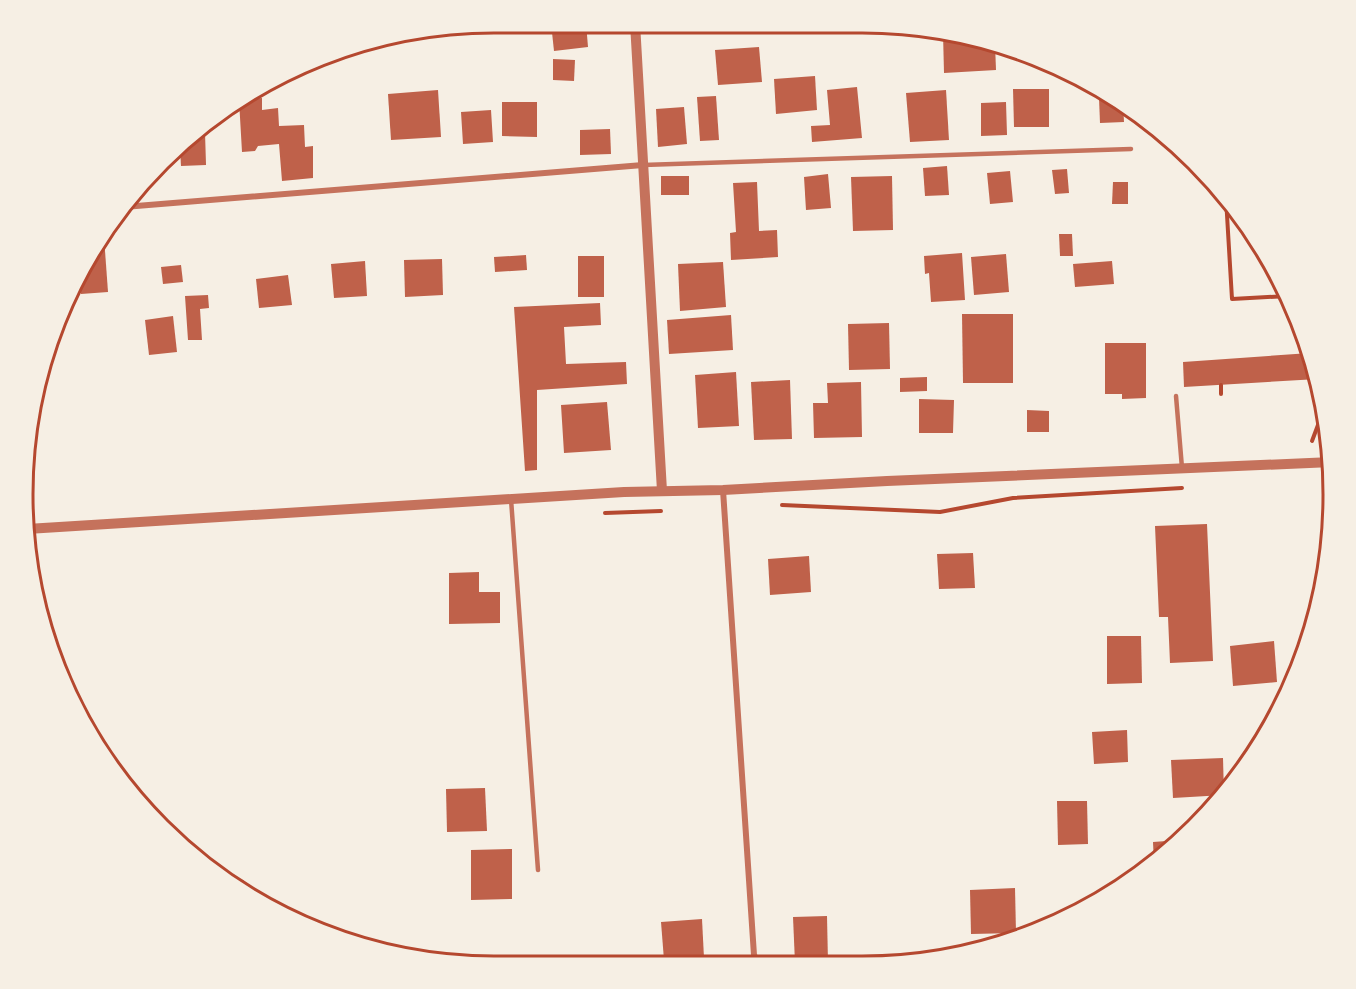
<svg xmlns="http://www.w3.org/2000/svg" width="1356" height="989" viewBox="0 0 1356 989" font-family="'Roboto Condensed',sans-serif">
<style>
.building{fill:#bf614a}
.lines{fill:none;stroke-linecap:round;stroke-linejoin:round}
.path{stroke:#b5482f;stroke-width:4}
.service{stroke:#c5725c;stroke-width:4.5}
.minor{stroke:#c5725c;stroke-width:6}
.tertiary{stroke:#c5725c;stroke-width:10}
.rim{fill:none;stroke:#b5482f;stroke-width:3}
</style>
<rect width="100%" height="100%" fill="#f6efe4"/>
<g class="building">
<polygon points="551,23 586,23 588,47 554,51"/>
<polygon points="830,23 862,23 885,26 885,31 831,33"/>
<polygon points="943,33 983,38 995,44 996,70 944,73"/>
<polygon points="759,47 762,82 718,85 715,50"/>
<polygon points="553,59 575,60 574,81 553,80"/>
<polygon points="815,76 817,110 776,114 774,79"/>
<polygon points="857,87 862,138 812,142 811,126 830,125 827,90"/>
<polygon points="1013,89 1049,89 1049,127 1014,127"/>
<polygon points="438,90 441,137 391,140 388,94"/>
<polygon points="946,90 949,140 910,142 906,93"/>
<polygon points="716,96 719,140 700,141 697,97"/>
<polygon points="1113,97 1123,102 1124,122 1100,123 1099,98"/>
<polygon points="262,98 262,110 278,108 279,126 304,125 305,147 313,146 313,178 282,181 279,144 258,146 255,151 242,152 239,100"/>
<polygon points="502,102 537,102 537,137 502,136"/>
<polygon points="1006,102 1007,135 981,136 981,103"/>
<polygon points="684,107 687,144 658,147 656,109"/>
<polygon points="491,110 493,142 463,144 461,112"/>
<polygon points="610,129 611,154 580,155 580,130"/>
<polygon points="197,133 205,133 206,165 181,166 180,148"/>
<polygon points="947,166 949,195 925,196 923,168"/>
<polygon points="1067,169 1069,193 1055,194 1052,170"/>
<polygon points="1010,171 1013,202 990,204 987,173"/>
<polygon points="828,174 831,208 806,210 804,177"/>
<rect x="661" y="176" width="28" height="19"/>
<polygon points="892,176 893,230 853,231 851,177"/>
<polygon points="757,182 759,231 777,230 778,257 731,260 730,233 736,232 733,183"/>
<polygon points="1113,182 1128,182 1128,204 1112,204"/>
<polygon points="1059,234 1072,234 1073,256 1060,256"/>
<polygon points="104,237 108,292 81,294 79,274"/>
<polygon points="962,253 965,300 931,302 929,273 925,274 924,256"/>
<polygon points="1006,254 1009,292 974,295 971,257"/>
<polygon points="526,255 527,270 495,272 494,257"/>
<rect x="578" y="256" width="26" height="41"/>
<polygon points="442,259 443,295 405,297 404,260"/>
<polygon points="365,261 367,296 334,298 331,264"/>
<polygon points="1112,261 1114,284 1075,287 1073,264"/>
<polygon points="723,262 726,307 680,311 678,264"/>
<polygon points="181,265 183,282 163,284 161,267"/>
<polygon points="288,275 292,305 259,308 256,279"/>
<polygon points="208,295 209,308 200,309 202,340 188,340 185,296"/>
<polygon points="600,303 601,325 564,327 566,364 626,362 627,384 537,390 537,470 525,471 514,307"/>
<polygon points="962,314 1013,314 1013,383 963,383"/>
<polygon points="731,315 733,350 669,354 667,320"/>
<polygon points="173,316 177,352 149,355 145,320"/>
<polygon points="889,323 890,369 849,370 848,324"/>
<polygon points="1105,343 1146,343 1146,398 1122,399 1122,394 1105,394"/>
<polygon points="1310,353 1318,379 1184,387 1183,362"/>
<polygon points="736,372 739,426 698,428 695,375"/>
<polygon points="927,377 927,391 900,392 900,378"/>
<polygon points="790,380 792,439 754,440 751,382"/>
<polygon points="861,382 862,437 814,438 813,403 828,403 827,383"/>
<polygon points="919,399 954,400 953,433 919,433"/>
<polygon points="607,402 611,450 564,453 561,405"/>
<polygon points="1027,410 1049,411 1049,432 1027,432"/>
<polygon points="1207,524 1213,661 1170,663 1168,617 1159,617 1155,526"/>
<polygon points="973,553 975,588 939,589 937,554"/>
<polygon points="809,556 811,592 770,595 768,559"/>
<polygon points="479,572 479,592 500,592 500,623 449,624 449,573"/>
<polygon points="1107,636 1141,636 1142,683 1107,684"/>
<polygon points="1274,641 1277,682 1233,686 1230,646"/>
<polygon points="1127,730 1128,762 1094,764 1092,732"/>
<polygon points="1223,758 1224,795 1173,798 1171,760"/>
<polygon points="485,788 487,831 447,832 446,789"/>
<polygon points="1057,801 1087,801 1088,844 1058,845"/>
<polygon points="1180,840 1154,864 1153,842"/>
<polygon points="512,849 512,899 471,900 471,850"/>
<polygon points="1015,888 1016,933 971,934 970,890"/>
<polygon points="1054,914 1071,914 1054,924"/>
<polygon points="827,916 828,963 795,963 793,917"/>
<polygon points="702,919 704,958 664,960 661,922"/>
</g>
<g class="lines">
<g class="path">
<polyline points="1226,198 1232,299 1288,296"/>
<polyline points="1221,385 1221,394"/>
<polyline points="1312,441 1324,409"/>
<polyline points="782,505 940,512 1013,498 1182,488"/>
<polyline points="605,513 661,511"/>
</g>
<g class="service">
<polyline points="643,165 1131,149"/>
<polyline points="1176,396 1182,468"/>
<polyline points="511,499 538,870"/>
<polyline points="230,883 242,882"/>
</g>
<g class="minor">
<polyline points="124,207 643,165"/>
<polyline points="723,490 754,955 759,964"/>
</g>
<g class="tertiary">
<polyline points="635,23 662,491"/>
<polyline points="27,529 624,492 723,490 887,481 1332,462"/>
</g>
</g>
<path d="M0 0H1356V989H0ZM494 33H862A461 461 0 0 1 1323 494V495A461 461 0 0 1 862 956H494A461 461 0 0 1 33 495V494A461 461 0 0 1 494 33Z" fill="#f6efe4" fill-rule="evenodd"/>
<path class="rim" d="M494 33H862A461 461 0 0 1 1323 494V495A461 461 0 0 1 862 956H494A461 461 0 0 1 33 495V494A461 461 0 0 1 494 33Z"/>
</svg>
